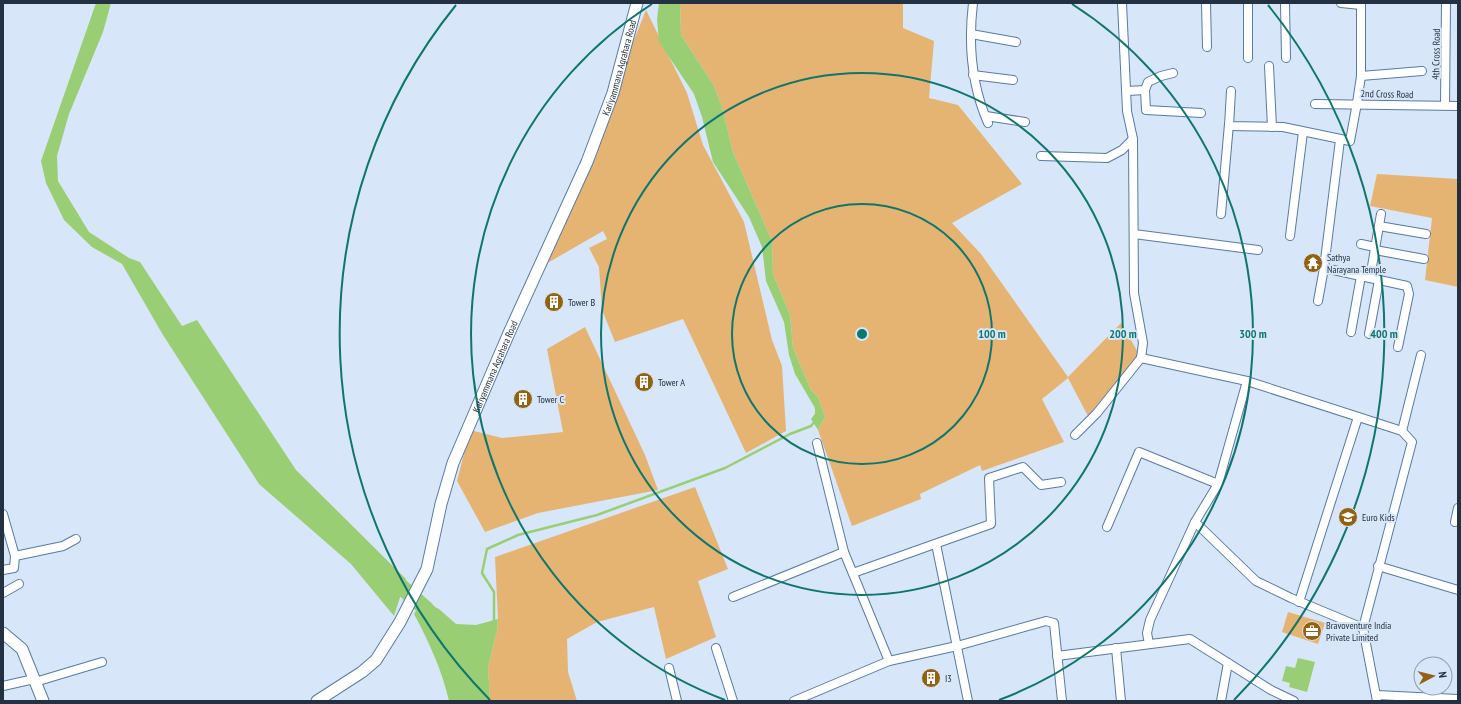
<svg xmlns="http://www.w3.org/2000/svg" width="1461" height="704" viewBox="0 0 1461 704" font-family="'PT Sans Narrow',sans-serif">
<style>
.green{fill:#e5b472}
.water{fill:#9ace75}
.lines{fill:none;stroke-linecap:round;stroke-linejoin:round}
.stream{stroke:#9ace75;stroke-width:2.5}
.river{stroke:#9ace75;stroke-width:16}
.street-casing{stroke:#597aa2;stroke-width:10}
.secondary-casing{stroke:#597aa2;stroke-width:13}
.street{stroke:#fff;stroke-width:8}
.secondary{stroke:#fff;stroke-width:11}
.ring{fill:none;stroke:#0f766e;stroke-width:2}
.labels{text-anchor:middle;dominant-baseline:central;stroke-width:4;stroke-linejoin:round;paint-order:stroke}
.street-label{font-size:10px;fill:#233142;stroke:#d7e6f8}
.poi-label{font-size:10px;fill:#233142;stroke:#d7e6f8;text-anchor:start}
.centre{fill:#0f766e;stroke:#d7e6f8;stroke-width:2}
.ring-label{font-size:12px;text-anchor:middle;font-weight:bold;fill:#0f766e;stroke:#d7e6f8;stroke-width:4;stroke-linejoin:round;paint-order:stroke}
</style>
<rect width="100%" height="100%" fill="#d7e6f8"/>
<g class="green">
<polygon points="680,3 903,3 903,28 934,41 929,98 958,105 1022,184 952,223 981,254 1068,377 1121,323 1139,354 1088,416 1068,378 1042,399 1064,442 982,471 980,465 920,494 921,499 852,526 818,430 825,417 818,397 811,390 793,348 790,315 773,274 772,241 733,152 722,107 713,84 681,35"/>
<polygon points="646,10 687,93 703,145 744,222 772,340 782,366 786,431 746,453 683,319 615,342 602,310 599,267 589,248 607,239 603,231 544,265"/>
<polygon points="1377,174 1458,179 1458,287 1425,280 1432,218 1370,206"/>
<polygon points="585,327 645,455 658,490 538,513 485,532 457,481 470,430 502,438 563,432 547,349"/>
<polygon points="695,487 728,569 698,581 716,637 666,659 654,607 597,622 567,639 568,672 577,701 490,701 488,667 497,630 498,619 495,557"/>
<polygon points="1288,612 1325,623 1318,644 1282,632"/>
</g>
<g class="water">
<polygon points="96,3 111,3 103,32 69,114 57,156 58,181 89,232 129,258 140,262 182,326 197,320 296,470 406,579 394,616 351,564 259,484 163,335 122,264 92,247 64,220 46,183 41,161"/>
<polygon points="659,3 680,3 681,35 713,84 722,107 733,152 772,241 773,274 790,315 793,348 811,390 818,397 825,417 818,430 811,419 815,414 815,408 795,374 789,355 784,322 766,281 762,247 749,217 713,162 702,117 694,94 659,42 657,19"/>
<path d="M422 601 439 609 456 624 476 625 498 619 497 630 488 667 490 701H449C442 670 429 642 414 614Z"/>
<polygon points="1298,658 1315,662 1307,692 1289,687 1290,683 1282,681 1286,666 1295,668"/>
</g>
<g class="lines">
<polyline class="stream" points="494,622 494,592 482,573 487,549 518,535 597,515 725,468 790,434 811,426 815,421"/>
<polyline class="river" points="388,575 425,608 435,619"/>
<defs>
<g id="street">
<path d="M973 3C968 45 971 84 988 123"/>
<polyline points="1206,3 1207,47"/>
<polyline points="1248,3 1248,58"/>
<polyline points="1285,3 1286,58"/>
<polyline points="1341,3 1361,5"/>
<polyline points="971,34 1016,42"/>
<polyline points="1269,66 1272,127"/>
<polyline points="973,75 1013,80"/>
<polyline points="1361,76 1422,71"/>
<polyline points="1145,90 1146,110 1201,113"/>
<polyline points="1127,91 1145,90 1148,82 1161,76 1173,73"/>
<polyline points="1231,91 1229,126 1283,127 1350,141 1357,103 1361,76 1361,3"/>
<polyline points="1315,104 1458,106"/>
<polyline points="1445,105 1446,3"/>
<polyline points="986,116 1025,122"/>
<polyline points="1041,156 1107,158 1122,150 1133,139"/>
<polyline points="1221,214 1229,124"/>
<polyline points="1379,226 1426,234"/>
<polyline points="1134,234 1258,250"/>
<polyline points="1290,236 1303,132"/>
<polyline points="1361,244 1375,247"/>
<polyline points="1375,250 1424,259"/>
<polyline points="1324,268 1407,286 1409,294 1398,347"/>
<polyline points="1370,278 1381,214"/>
<polyline points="1318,301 1324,268 1340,140"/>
<polyline points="1351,332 1361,276"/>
<polyline points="1369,334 1379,280"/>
<polyline points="1141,358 1247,381"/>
<polyline points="1402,431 1421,355"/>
<polyline points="1075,435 1097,413 1141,358 1143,343 1134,293 1133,139 1127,111 1122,3"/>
<polyline points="817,443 844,552"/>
<polyline points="3,514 15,556 14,568 3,570"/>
<polyline points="1195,522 1256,581 1291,598 1363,628"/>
<polyline points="1455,522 1458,508"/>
<polyline points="1107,527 1139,452 1218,484"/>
<polyline points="936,544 968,701"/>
<polyline points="15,556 63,546 76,539"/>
<polyline points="1378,566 1458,590"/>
<polyline points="853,573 991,524 989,478 1023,467 1041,485 1061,482"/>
<polyline points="3,593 19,584"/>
<polyline points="733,597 844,552 889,661"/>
<polyline points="1299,602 1358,417"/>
<polyline points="1149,644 1147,633 1150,620 1195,522 1218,484 1247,381 1402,431 1412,442 1363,628 1377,701"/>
<polyline points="716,648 733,701"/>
<polyline points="1116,648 1121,701"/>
<polyline points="1057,656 1190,639 1271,690 1294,701"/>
<polyline points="669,668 677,701"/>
<polyline points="35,682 102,662"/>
<polyline points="3,686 34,679"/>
<polyline points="1377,695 1458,699"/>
<polyline points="794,701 889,661 957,646 1046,621 1054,623 1062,701"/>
<polyline points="1221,701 1228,663"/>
</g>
<g id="secondary">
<polyline points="3,633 22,649 43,701"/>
<path id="s1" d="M317 701 362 672 376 660 400 622 427 569 441 504 453 463 509 333 587 162 613 93 637 3"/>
</g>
</defs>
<use href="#street" class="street-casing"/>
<use href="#secondary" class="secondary-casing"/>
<use href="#street" class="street"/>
<use href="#secondary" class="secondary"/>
</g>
<g class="ring">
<circle cx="862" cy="334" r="130"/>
<circle cx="862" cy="334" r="261"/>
<path d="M725 700A391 391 0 0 1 652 4M1072 4A391 391 0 0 1 999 700"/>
<path d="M490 700A522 522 0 0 1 456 5M1268 5A522 522 0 0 1 1234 700"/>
</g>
<defs>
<symbol id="temple-disc" viewBox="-11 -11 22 22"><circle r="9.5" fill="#926211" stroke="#d7e6f8"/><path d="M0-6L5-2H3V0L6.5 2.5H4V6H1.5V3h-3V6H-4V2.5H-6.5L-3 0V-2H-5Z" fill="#fff"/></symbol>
<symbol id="building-disc" viewBox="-11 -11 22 22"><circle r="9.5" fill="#926211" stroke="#d7e6f8"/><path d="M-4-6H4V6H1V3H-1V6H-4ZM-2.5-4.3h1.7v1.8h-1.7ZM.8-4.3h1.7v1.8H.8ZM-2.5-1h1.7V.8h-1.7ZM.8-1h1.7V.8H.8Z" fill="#fff"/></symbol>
<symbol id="school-disc" viewBox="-11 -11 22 22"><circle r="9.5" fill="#926211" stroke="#d7e6f8"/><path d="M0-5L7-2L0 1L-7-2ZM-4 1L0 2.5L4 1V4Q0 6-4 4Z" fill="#fff"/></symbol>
<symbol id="office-disc" viewBox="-11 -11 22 22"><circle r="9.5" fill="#926211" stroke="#d7e6f8"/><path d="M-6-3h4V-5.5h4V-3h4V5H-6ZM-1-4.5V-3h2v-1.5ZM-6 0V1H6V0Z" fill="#fff"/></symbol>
</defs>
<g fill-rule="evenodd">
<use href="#temple-disc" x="1302" y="252" width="22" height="22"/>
<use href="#building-disc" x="543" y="291" width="22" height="22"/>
<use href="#building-disc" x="633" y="371" width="22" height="22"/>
<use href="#building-disc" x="512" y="388" width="22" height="22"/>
<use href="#school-disc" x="1337" y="506" width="22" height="22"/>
<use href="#office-disc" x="1301" y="620" width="22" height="22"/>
<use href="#building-disc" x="920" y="667" width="22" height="22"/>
</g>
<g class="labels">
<g class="street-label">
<text transform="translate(1436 54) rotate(-89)">4th Cross Road</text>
<text stroke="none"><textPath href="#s1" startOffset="715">Kariyammana Agrahara Road</textPath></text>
<text transform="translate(1387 94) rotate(1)">2nd Cross Road</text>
<text stroke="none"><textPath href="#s1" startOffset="391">Kariyammana Agrahara Road</textPath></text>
</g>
<g class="poi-label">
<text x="1327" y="257">Sathya<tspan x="1327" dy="12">Narayana Temple</tspan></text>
<text x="568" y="302">Tower B</text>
<text x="658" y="382">Tower A</text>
<text x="537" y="399">Tower C</text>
<text x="1362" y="517">Euro Kids</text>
<text x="1326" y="625">Bravoventure India<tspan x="1326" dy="12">Private Limited</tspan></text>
<text x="945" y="678">I3</text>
</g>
</g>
<circle cx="862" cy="334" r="6" class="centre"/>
<g class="ring-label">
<text x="992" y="338">100 m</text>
<text x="1123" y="338">200 m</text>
<text x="1253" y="338">300 m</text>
<text x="1384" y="338">400 m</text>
</g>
<rect width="1461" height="704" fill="none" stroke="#233142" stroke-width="8"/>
<g transform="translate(1433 676) rotate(83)"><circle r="19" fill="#d7e6f8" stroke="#8f9eaf"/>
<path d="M0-3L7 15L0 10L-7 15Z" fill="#926211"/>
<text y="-6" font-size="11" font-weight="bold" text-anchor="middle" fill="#233142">N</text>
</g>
</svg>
